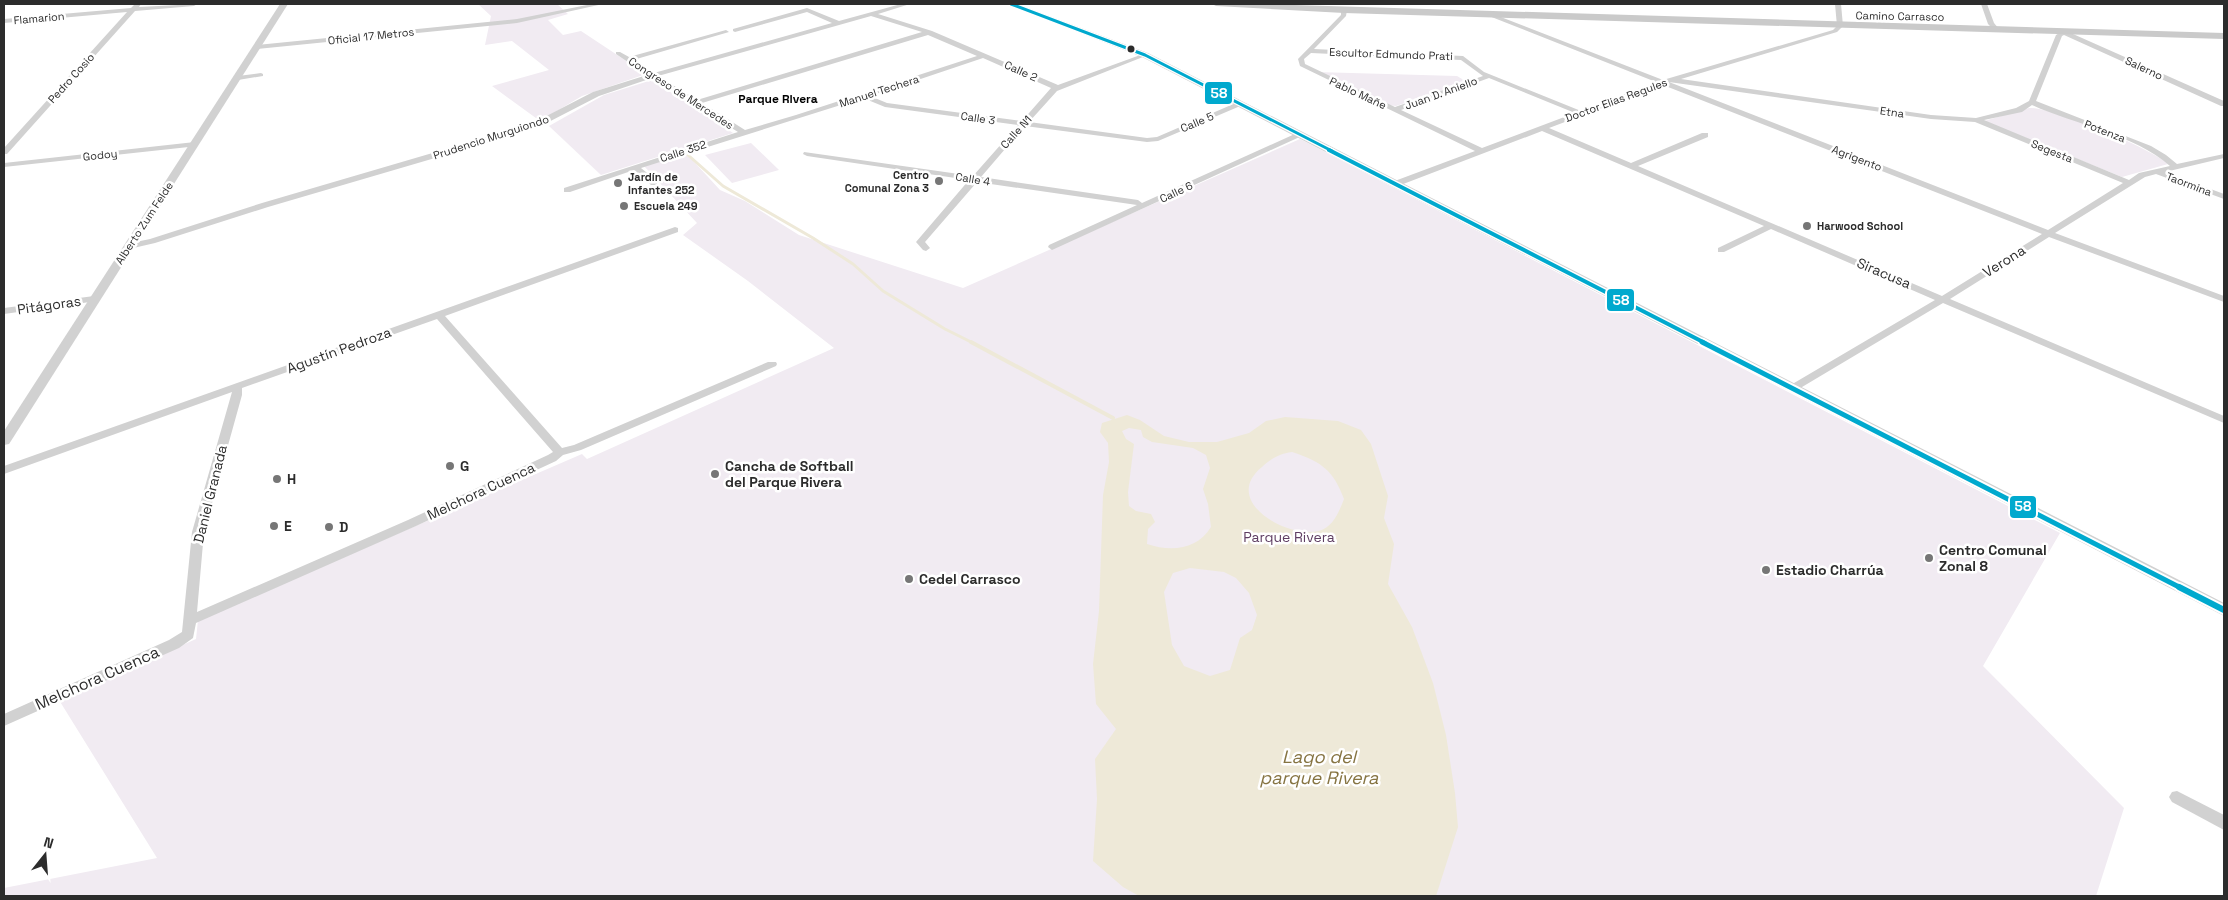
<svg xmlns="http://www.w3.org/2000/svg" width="2228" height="900" viewBox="0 0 2228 900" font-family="'Space Grotesk',sans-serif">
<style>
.green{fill:#f1ebf2}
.water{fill:#eee9d8;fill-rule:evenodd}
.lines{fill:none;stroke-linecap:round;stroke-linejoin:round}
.stream-far1{stroke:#eee9d8;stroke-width:3}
.stream{stroke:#eee9d8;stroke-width:4}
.minor{fill:#d1d1d1;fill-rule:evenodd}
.tertiary{fill:#d1d1d1;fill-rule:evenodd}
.secondary{fill:#cacaca;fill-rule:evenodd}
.bus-1-far3-casing{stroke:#fff;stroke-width:5.5}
.bus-1-far2-casing{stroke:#fff;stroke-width:7}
.bus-1-far1-casing{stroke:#fff;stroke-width:9}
.bus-1-casing{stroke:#fff;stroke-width:10}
.bus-1-far3{stroke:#00a9ce;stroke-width:3}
.bus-1-far2{stroke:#00a9ce;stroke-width:4}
.bus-1-far1{stroke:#00a9ce;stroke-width:5}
.bus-1{stroke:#00a9ce;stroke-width:6}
.bus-dot{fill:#2c2c2c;stroke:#fff;stroke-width:2}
.poi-dot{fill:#767676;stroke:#fff;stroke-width:2}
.labels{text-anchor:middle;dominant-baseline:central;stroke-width:5;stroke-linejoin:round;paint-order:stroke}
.far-street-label{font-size:11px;fill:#2c2c2c;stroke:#fff}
.far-poi-label{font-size:11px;font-weight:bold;fill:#2c2c2c;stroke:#fff;text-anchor:start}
.far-neighbourhood-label{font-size:12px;font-weight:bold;fill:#000;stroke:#fff}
.street-label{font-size:14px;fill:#2c2c2c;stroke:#fff}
.poi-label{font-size:14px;font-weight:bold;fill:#2c2c2c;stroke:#fff;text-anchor:start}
.park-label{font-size:14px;fill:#5f3e63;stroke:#fff}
.near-street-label{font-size:16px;fill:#2c2c2c;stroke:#fff}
.near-water-label{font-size:18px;font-style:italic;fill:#867442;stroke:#fff}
.line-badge{stroke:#fff;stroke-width:2}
.badge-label{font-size:14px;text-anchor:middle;font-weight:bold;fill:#fff}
</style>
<rect width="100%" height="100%" fill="#fff"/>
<g class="green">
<polygon points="478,4 557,4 568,14 548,20 563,35 581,31 646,74 582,96 540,121 492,86 549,70 512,41 485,45 491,16"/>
<polygon points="1316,72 1457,76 1467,82 1396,106 1387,105"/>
<polygon points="652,80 733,133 601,175 549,126 604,95"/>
<path d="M2029 108C2053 107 2150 148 2168 164L2122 177 1984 121Z"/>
<polygon points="1300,139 2060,533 1983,666 2124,808 2096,896 4,896 4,888 157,858 59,700 196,639 198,620 582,454 587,459 834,348 748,281 683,235 697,223 644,166 686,153 720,190 745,201 799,235 963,288"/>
<polygon points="751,143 779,170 732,183 705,155"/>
</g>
<path class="water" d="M1127 415 1140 420 1164 436 1189 442H1217L1249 433 1266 421 1285 417 1338 421 1361 430 1371 444 1388 496 1384 518 1394 544 1388 584 1412 627 1433 683 1446 735 1455 793 1458 827 1436 896H1139L1123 887 1093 861 1097 799 1095 759 1116 729 1096 704 1093 664 1099 611 1103 495 1109 462 1108 443 1100 432 1102 423ZM1129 428 1141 430 1143 437 1152 442 1193 448 1206 455 1210 468 1203 489 1208 504 1211 527C1197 550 1171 552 1147 544L1148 529 1155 522 1151 514 1136 511 1129 506 1128 492 1134 444 1126 439 1122 431ZM1292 452C1322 462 1333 470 1344 499 1339 512 1333 527 1319 531 1288 539 1220 501 1262 467 1272 458 1279 454 1292 452ZM1190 568 1224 572 1236 578 1249 593 1257 615 1252 630 1240 638 1230 670 1210 676 1184 666 1172 645 1164 592 1173 573Z"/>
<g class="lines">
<polyline class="stream-far1" points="688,155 723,186 813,238 853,264 883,291 945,329 973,343"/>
<polyline class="stream" points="971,342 1113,418"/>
<g class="minor">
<polygon points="135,4 141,4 139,7 197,4 194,6 135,11 7,154 4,154 4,148 127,12 4,23 4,19 131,8"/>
<polygon points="592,4 603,4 517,23 257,49 254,47 257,45 517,19"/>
<path d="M901 4H910L878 14 932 31 1058 85 1143 54 1148 55 1057 91 1029 122 1147 138 1157 137 1238 102 1245 104 1158 141 1147 142 1025 126 981 177 1138 200 1142 203 1297 133 1304 135 1052 250 1048 247 1049 245 1137 205 977 182 925 242 930 248 926 251 923 250 916 242 969 180 807 156 803 154 804 152 973 176 1018 125 885 107 863 98 641 168 657 181V185H651L634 170 570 192H564V188L738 132 652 78 599 96 537 128 268 207 155 243 129 249 125 246 126 244 150 239 262 203 531 124 593 92 647 75 616 54V52H620L629 57 726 30 729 32 633 60 654 73 832 23 807 12 735 32 733 31V29L807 8 839 21ZM871 16 922 32 697 100 658 76ZM928 35 977 56 796 115 745 130 702 103ZM983 58 1051 88 1022 121 887 103 870 96Z"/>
<path d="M1835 4H1841L1843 26 1837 32 1681 79 1931 115 1976 118 2016 108 2029 101 2056 35 2064 30 2224 101V106H2221L2064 35 2062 36 2036 101 2151 146 2166 155 2177 164 2224 154V158L2165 172 2224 194V199L2156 174 2145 177 2055 233 2224 296V302L2049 237 1950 299 2224 416V423L1943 303 1797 390H1789L1788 388 1789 386 1935 300 1771 229 1724 252H1718V248L1764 226 1542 131 1398 186H1392V182L1475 151 1300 66 1298 59 1341 15V10L1344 8 1347 10 1346 16 1314 49 1463 56 1484 72 1581 111 1656 82 1489 16V14H1493L1663 80 1833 30 1837 26ZM1311 53 1461 60 1483 76 1395 107 1305 64 1304 59ZM1489 78 1575 113 1482 148 1401 110ZM1669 82 1931 119 1975 122 2123 183 2048 230ZM1663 85 2042 234 1942 296 1638 166 1708 137V133H1702L1631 163 1549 128ZM2032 105C2076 125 2134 134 2170 166L2139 173 2129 180 1984 120 2022 112Z"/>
<polygon points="1981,4 1987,4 1994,23 2000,30 1999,31 1995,31 1988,24"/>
<polygon points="261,73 263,74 263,76 238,80 234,78 238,76"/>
<polygon points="195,142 198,142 198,146 4,167 4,163"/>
<path d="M675 227 678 228V232L445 316 562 448 574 445 768 362H776L777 364 776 366 581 450 563 455 556 461 416 526 196 623 193 638 179 648 4 726V714L169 640 182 632 192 532 232 392 4 474V466ZM437 319 553 452 548 455 408 520 197 612 204 532 242 395V388Z"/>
<polygon points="94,296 97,297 97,301 4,314 4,308"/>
<polygon points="2177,791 2224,815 2224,830 2172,802 2169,797 2172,792"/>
</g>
<g class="tertiary">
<polygon points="280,4 288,4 11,441 9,444 4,445 4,431"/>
<polygon points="1007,4 1017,4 1148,53 2224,603 2224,616 1142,57"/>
</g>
<polygon class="secondary" points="1212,4 1264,4 2224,33 2224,39 1344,13 1216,6"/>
<defs>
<polyline id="bus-1-far3" points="1011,4 1145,55 1332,151"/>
<polyline id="bus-1-far2" points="1329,150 1705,343"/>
<polyline id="bus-1-far1" points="1702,342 2181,588"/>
<polyline id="bus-1" points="2179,587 2224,610"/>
</defs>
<use href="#bus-1-far3" class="bus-1-far3-casing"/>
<use href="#bus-1-far2" class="bus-1-far2-casing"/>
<use href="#bus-1-far1" class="bus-1-far1-casing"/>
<use href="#bus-1" class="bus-1-casing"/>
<use href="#bus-1-far3" class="bus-1-far3"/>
<use href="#bus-1-far2" class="bus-1-far2"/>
<use href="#bus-1-far1" class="bus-1-far1"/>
<use href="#bus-1" class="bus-1"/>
</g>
<circle class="bus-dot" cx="1131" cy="49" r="4.5"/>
<g class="poi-dot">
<circle cx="939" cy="181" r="5"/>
<circle cx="618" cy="183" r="5"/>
<circle cx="624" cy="206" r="5"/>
<circle cx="1807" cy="226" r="5"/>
<circle cx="450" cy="466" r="5"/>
<circle cx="715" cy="474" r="5"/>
<circle cx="277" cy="479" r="5"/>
<circle cx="274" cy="526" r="5"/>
<circle cx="329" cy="527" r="5"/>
<circle cx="1929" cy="558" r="5"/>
<circle cx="1766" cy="570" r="5"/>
<circle cx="909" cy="579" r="5"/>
</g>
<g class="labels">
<g class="far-street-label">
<text transform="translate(1900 16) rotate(1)">Camino Carrasco</text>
<text transform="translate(39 18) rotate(-5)">Flamarion</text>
<text transform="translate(371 36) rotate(-6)">Oficial 17 Metros</text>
<text transform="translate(1391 54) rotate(2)">Escultor Edmundo Prati</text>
<text transform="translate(2144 68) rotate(25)">Salerno</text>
<text transform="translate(1021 71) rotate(24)">Calle 2</text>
<text transform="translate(71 78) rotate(-48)">Pedro Cosio</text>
<text transform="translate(879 91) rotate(-18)">Manuel Techera</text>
<text transform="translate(681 93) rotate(33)">Congreso de Mercedes</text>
<text transform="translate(1358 93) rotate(25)">Pablo Mañe</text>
<text transform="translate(1441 93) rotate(-20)">Juan D. Aniello</text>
<text transform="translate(1616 100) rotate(-20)">Doctor Elias Regules</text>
<text transform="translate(1892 112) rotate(8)">Etna</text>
<text transform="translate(978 118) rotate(8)">Calle 3</text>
<text transform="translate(1197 122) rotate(-23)">Calle 5</text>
<text transform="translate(2105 131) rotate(21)">Potenza</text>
<text transform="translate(1016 132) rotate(-48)">Calle N1</text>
<text transform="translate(491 137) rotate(-18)">Prudencio Murguiondo</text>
<text transform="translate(683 151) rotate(-18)">Calle 352</text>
<text transform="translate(2052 151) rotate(22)">Segesta</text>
<text transform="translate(100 155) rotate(-6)">Godoy</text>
<text transform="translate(1857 158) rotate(21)">Agrigento</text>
<text transform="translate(973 179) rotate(9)">Calle 4</text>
<text transform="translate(2189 184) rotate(21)">Taormina</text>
<text transform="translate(1176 192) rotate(-25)">Calle 6</text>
<text transform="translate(144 223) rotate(-57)">Alberto Zum Felde</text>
</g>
<g class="far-poi-label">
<text x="929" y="175" text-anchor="end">Centro<tspan x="929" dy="13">Comunal Zona 3</tspan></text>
<text x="628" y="177">Jardín de<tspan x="628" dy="13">Infantes 252</tspan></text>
<text x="634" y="206">Escuela 249</text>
<text x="1817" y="226">Harwood School</text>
</g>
<g class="far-neighbourhood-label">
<text x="778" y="99">Parque Rivera</text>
</g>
<g class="street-label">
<text transform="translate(2004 261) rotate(-32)">Verona</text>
<text transform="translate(1884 273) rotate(23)">Siracusa</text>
<text transform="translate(49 305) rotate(-8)">Pitágoras</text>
<text transform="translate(339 350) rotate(-20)">Agustín Pedroza</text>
<text transform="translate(481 491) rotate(-25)">Melchora Cuenca</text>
<text transform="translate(210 494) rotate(-76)">Daniel Granada</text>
</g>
<g class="poi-label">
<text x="460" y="466">G</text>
<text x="725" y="466">Cancha de Softball<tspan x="725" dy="16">del Parque Rivera</tspan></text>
<text x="287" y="479">H</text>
<text x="284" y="526">E</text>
<text x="339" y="527">D</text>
<text x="1939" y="550">Centro Comunal<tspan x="1939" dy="16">Zonal 8</tspan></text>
<text x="1776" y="570">Estadio Charrúa</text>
<text x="919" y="579">Cedel Carrasco</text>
</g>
<g class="park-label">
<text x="1289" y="537">Parque Rivera</text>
</g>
<g class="near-street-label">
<text transform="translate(97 678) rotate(-24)">Melchora Cuenca</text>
</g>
<g class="near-water-label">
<text x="1319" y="756">Lago del<tspan x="1319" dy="21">parque Rivera</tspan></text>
</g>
</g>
<g class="line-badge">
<rect x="1204" y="81" width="29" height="24" rx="5" fill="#00a9ce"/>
<rect x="1606" y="288" width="29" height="24" rx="5" fill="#00a9ce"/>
<rect x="2009" y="495" width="28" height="24" rx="5" fill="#00a9ce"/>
</g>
<g class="badge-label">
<text x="1219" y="98">58</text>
<text x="1621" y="305">58</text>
<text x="2023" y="511">58</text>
</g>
<rect width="2228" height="900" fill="none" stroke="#2c2c2c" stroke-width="10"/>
<g transform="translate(45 855) rotate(17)" stroke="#ffffff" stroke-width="4" paint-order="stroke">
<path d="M0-4L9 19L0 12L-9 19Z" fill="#2c2c2c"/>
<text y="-8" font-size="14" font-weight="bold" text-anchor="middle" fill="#2c2c2c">N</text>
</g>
</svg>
